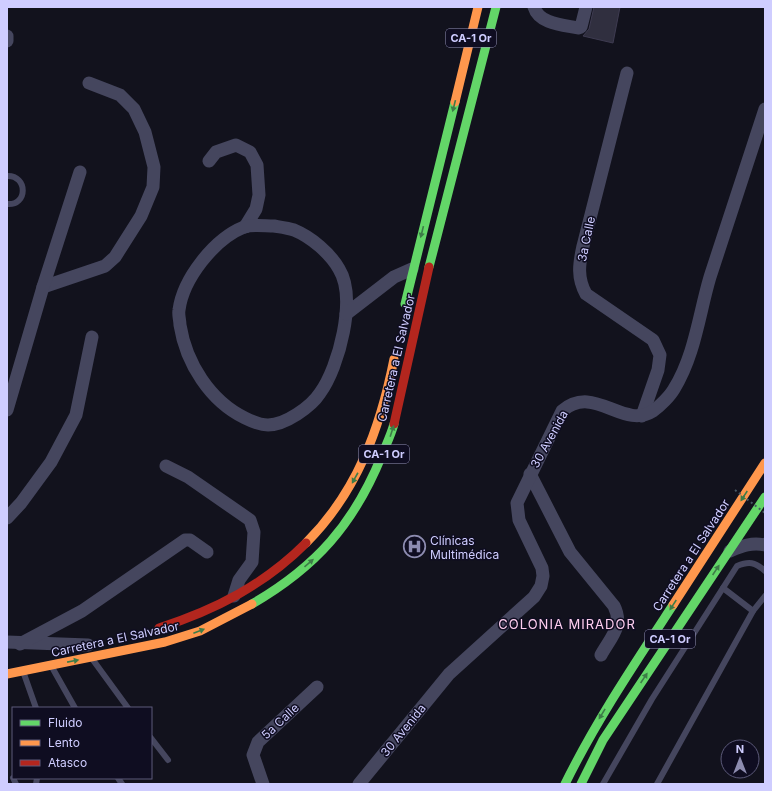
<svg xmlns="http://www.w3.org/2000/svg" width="772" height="791" viewBox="0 0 772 791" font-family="Inter,sans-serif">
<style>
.building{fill:#302f3f;stroke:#3e3b51}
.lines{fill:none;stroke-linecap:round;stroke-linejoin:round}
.lane{stroke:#45465e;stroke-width:6}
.street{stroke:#45465e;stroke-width:13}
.fast{stroke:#63d668;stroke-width:9}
.slow{stroke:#ff974d;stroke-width:9}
.jam{stroke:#b3261e;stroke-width:9}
.path-bridge{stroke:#475864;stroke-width:2;stroke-dasharray:2 3;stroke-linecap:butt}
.oneway{fill:#3d7c48}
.labels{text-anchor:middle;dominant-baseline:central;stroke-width:3;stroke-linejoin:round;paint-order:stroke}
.shield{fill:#0f0d21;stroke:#9593bc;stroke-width:1}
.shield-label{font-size:11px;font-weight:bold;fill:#cfcdff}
.street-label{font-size:12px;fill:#cfcdff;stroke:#0f0d21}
.poi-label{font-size:12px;fill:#cfcdff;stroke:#0f0d21;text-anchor:start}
.neighbourhood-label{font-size:13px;letter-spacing:1px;fill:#ffcff0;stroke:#0f0d21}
</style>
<rect width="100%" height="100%" fill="#12121d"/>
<polygon class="building" points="594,7 620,7 613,43 583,36 589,29"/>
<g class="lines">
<g class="lane">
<path d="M7 176C28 175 28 206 7 204"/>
<polyline points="723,588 753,611"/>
<polyline points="93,660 128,708"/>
<polyline points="53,669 75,708"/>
<polyline points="24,674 36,708"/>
<polyline points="151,738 168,760"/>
<polyline points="13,778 16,784"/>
<polyline points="118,778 122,784"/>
<polyline points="36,784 37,778"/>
<path d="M603 784 652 699 737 566C749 561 755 562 765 571"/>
<polyline points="657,784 753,611 765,596"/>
</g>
<g class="street">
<path d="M534 7C539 24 563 25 578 28L581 27 586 7"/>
<polyline points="7,36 7,41"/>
<path d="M627 73 583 246C579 264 577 278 586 294L653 340 660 355 658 370 642 416"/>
<polyline points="209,161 216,152 236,145 250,152 257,165 259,195 256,209 245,227"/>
<path d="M274 226C280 227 288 228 294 230 311 237 330 253 339 269 357 298 339 367 320 393 311 407 285 425 268 425 260 425 251 421 245 418 210 401 186 363 180 325 180 320 178 315 179 310 183 279 214 239 244 227 252 224 265 226 274 226Z"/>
<polyline points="43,287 105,266 115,257 141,216 153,187 154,167 145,132 134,109 120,95 89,83"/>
<polyline points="346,314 394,277 412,269"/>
<polyline points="7,410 43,287 80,172"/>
<polyline points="166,466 188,477 250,520 254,532 252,562 239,580 234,596"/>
<path d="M530 474 570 552 614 606C624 626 611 637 601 655"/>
<polyline points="7,518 21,503 51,462 76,415 92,337"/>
<path d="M730 551C742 546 752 542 765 545"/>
<polyline points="7,642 88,645"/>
<polyline points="20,644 82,611 185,540 190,540 207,552"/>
<polyline points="263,784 253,755 258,742 317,687"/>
<path d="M359 784 449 674 534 597 541 586 543 576 542 568 519 520 517 503 562 411C594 383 623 430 653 411 660 406 670 396 674 389 695 355 699 314 710 277 728 221 747 165 765 109"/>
</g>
<g class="fast">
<polyline points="429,267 496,7"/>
<polyline points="405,304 455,102"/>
<path d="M252 604C316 567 354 524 382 455 386 445 391 435 394 424"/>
<path d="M565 784C596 721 635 663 673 605"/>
<polyline points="581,784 603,740 765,497"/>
</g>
<g class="slow">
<polyline points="455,102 478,7"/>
<path d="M306 543C357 492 380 429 394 359"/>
<polyline points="673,605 765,463"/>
<polyline points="7,674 165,642 200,631 252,604"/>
</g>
<g class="jam">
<polyline points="394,424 429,267"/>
<path d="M159 628C215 610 264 585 306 543"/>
</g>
<polyline class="path-bridge" points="735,490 765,513"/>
</g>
<defs><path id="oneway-solid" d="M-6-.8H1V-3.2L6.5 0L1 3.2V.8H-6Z"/></defs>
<g class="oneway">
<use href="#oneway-solid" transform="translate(454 106) rotate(104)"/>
<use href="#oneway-solid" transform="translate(422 232) rotate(104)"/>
<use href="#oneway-solid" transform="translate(392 431) rotate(-72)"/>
<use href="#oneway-solid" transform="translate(355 478) rotate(119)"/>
<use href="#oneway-solid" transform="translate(744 496) rotate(123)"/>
<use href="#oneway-solid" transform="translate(309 563) rotate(-41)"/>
<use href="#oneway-solid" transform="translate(716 570) rotate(-56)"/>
<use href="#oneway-solid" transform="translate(673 605) rotate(123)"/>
<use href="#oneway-solid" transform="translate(199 631) rotate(-21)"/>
<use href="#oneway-solid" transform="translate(73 661) rotate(-11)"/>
<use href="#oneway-solid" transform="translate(644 678) rotate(-56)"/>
<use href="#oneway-solid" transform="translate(602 714) rotate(121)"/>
</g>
<defs>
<symbol id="hospital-ring" viewBox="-11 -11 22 22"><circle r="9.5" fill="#0f0d21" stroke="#8d8cb0" stroke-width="1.5"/><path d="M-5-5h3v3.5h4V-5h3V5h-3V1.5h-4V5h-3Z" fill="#8d8cb0"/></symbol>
</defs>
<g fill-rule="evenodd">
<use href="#hospital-ring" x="402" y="534" width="25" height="25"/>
</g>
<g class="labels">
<g class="shield">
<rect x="446" y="29" width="50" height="18" rx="3"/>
<rect x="359" y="445" width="50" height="18" rx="3"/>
<rect x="645" y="630" width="50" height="18" rx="3"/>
</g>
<g class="shield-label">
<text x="471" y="38">CA-1 Or</text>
<text x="384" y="454">CA-1 Or</text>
<text x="670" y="639">CA-1 Or</text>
</g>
<g class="street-label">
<text transform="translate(586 239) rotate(-78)">3a Calle</text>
<text transform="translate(396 358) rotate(-77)">Carretera a El Salvador</text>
<text transform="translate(549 439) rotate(-61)">30 Avenida</text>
<text transform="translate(691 555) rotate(-57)">Carretera a El Salvador</text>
<text transform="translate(115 639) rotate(-12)">Carretera a El Salvador</text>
<text transform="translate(280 721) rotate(-43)">5a Calle</text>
<text transform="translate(403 730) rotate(-51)">30 Avenida</text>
</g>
<g class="poi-label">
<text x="430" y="540">Clínicas<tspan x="430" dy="14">Multimédica</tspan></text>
</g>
<g class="neighbourhood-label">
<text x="567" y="624">COLONIA MIRADOR</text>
</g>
</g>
<rect width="772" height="791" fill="none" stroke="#cfcdff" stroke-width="16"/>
<rect x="12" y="707" width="140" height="72" fill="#0f0d21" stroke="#5c5a7a"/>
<rect x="20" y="720" width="20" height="6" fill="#63d668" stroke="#5c5a7a"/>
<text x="48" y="727" font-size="12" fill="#cfcdff">Fluido</text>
<rect x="20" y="740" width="20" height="6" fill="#ff974d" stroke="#5c5a7a"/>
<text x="48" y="747" font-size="12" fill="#cfcdff">Lento</text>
<rect x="20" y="760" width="20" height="6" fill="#b3261e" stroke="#5c5a7a"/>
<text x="48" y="767" font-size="12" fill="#cfcdff">Atasco</text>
<g transform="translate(740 759)"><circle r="19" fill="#0f0d21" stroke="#5c5a7a"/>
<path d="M0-3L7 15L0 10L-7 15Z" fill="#8d8cb0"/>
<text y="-6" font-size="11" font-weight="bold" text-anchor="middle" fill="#cfcdff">N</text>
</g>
</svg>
